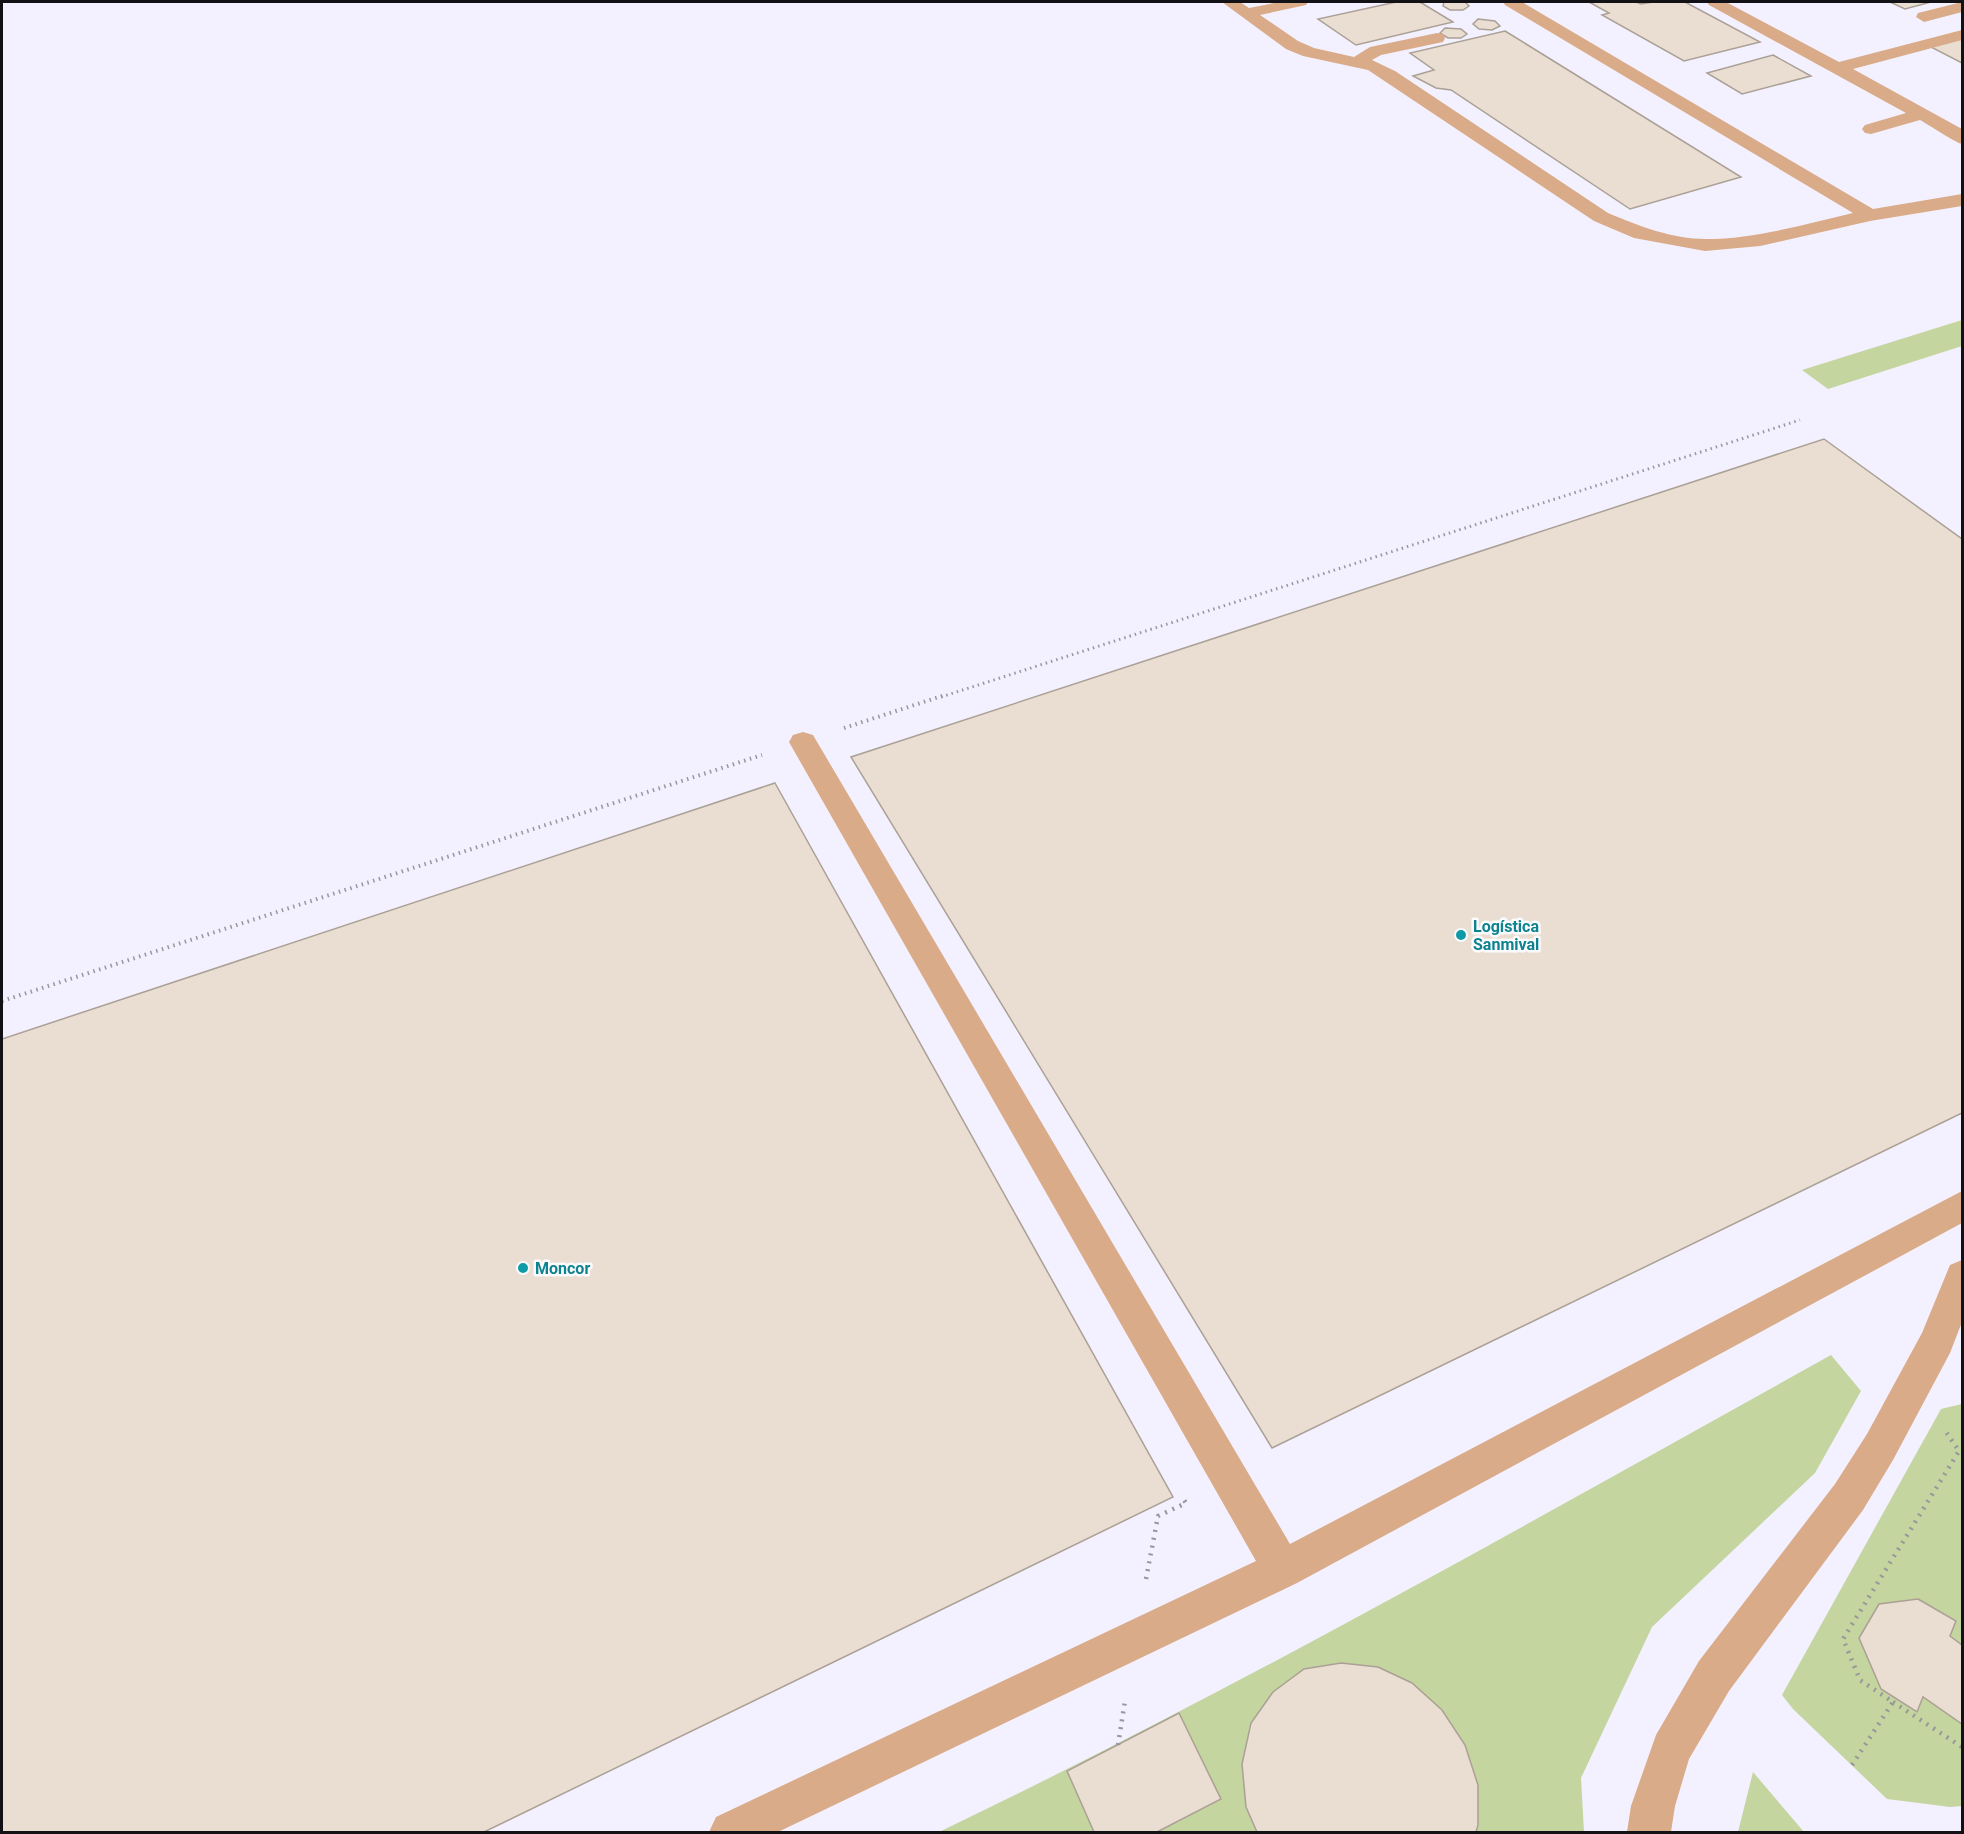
<svg xmlns="http://www.w3.org/2000/svg" width="1964" height="1834" viewBox="0 0 1964 1834" font-family="Roboto,sans-serif">
<style>
.built{fill:#f3f1ff}
.green{fill:#c4d59f}
.building{fill:#eaded3;stroke:#aba095;stroke-width:1.5}
.lines{fill:none;stroke-linecap:round;stroke-linejoin:round}
.path-far2{stroke:#98989b;stroke-width:3;stroke-dasharray:1.5 4;stroke-linecap:butt}
.path-far1{stroke:#98989b;stroke-width:4;stroke-dasharray:1.5 4.5;stroke-linecap:butt}
.path{stroke:#98989b;stroke-width:4.5;stroke-dasharray:2 6;stroke-linecap:butt}
.service{fill:#d9ab88;fill-rule:evenodd}
.culture-dot{fill:#0f9aa8;stroke:#fbfbfe;stroke-width:2}
.labels{text-anchor:middle;dominant-baseline:central;stroke-width:5;stroke-linejoin:round;paint-order:stroke}
.culture-label{font-size:16px;font-weight:bold;fill:#0d838f;stroke:#fbfbfe;text-anchor:start}
</style>
<rect width="100%" height="100%" fill="#fbfbfe"/>
<rect class="built" x="2" y="2" width="1960" height="1830"/>
<g class="green">
<polygon points="1962,320 1962,346 1828,389 1802,370"/>
<path d="M1831 1355 1861 1391 1815 1473 1652 1627 1581 1778 1584 1832H939C1243 1686 1536 1519 1831 1355Z"/>
<polygon points="1962,1404 1962,1806 1950,1807 1887,1799 1793,1709 1782,1695 1941,1409"/>
<polygon points="1753,1772 1804,1832 1738,1832"/>
</g>
<g class="building">
<polygon points="1396,2 1420,2 1453,22 1356,45 1318,19"/>
<polygon points="1444,2 1465,2 1469,6 1463,10 1450,10 1443,6"/>
<polygon points="1589,2 1636,2 1641,4 1653,2 1685,2 1760,42 1684,61 1602,15 1609,13"/>
<polygon points="1890,2 1931,2 1905,9"/>
<polygon points="1478,19 1495,21 1500,26 1492,30 1479,29 1473,24"/>
<polygon points="1445,28 1461,29 1467,34 1461,38 1448,38 1440,33"/>
<polygon points="1505,31 1741,177 1630,209 1451,90 1436,88 1413,76 1434,70 1410,53"/>
<polygon points="1962,37 1962,63 1929,46"/>
<polygon points="1773,55 1811,76 1742,94 1707,73"/>
<polygon points="1824,439 1962,539 1962,1113 1272,1448 851,757"/>
<polygon points="775,783 1173,1497 484,1832 2,1832 2,1039"/>
<polygon points="1918,1599 1956,1621 1950,1636 1962,1645 1962,1724 1923,1697 1917,1712 1881,1689 1859,1638 1879,1604"/>
<polygon points="1341,1663 1378,1667 1412,1683 1442,1710 1465,1745 1478,1785 1478,1825 1476,1832 1257,1832 1246,1807 1242,1764 1251,1723 1273,1692 1304,1669"/>
<polygon points="1179,1713 1221,1799 1157,1832 1094,1832 1067,1771"/>
</g>
<g class="lines">
<polyline class="path-far2" points="941,697 1800,420"/>
<g class="path-far1">
<polyline points="844,728 945,695"/>
<polyline points="2,1001 762,755"/>
</g>
<g class="path">
<polyline points="1146,1579 1158,1516 1186,1503 1184,1500"/>
<polyline points="1893,1702 1962,1747"/>
<polyline points="1118,1745 1125,1701"/>
<polyline points="1852,1765 1893,1702 1860,1680 1843,1639 1959,1451 1944,1429"/>
</g>
<g class="service">
<path d="M1222 2H1240L1249 8 1279 2H1308L1306 5 1260 15 1298 41 1314 48 1354 57 1370 47 1437 33 1443 34 1445 38 1443 42 1381 55 1372 60 1395 71 1608 213C1639 226 1672 239 1706 239 1756 239 1805 224 1853 213L1505 5 1503 2H1522L1873 209 1962 194V206L1870 221 1760 246 1705 251 1634 238 1594 221 1368 70 1303 56 1286 49Z"/>
<path d="M1707 2H1726L1839 62 1962 30V40L1853 69 1962 129V144C1956 143 1929 125 1920 120L1871 134 1865 133 1862 129 1865 125 1906 113 1709 5Z"/>
<polygon points="1962,2 1962,12 1924,22 1916,17 1918,13"/>
<polygon points="803,732 813,735 1290,1544 1962,1191 1962,1223 1297,1583 778,1832 709,1832 716,1817 1256,1561 789,742 793,735"/>
<polygon points="1962,1260 1962,1322 1950,1353 1893,1460 1863,1510 1729,1691 1689,1759 1675,1806 1671,1832 1627,1832 1631,1806 1656,1735 1699,1661 1835,1484 1867,1434 1922,1333 1950,1265"/>
</g>
</g>
<g class="culture-dot">
<circle cx="1461" cy="935" r="6"/>
<circle cx="523" cy="1268" r="6"/>
</g>
<g class="labels">
<g class="culture-label">
<text x="1473" y="926">Logística<tspan x="1473" dy="18">Sanmival</tspan></text>
<text x="535" y="1268">Moncor</text>
</g>
</g>
<rect width="1964" height="1834" fill="none" stroke="#121216" stroke-width="6"/>
</svg>
